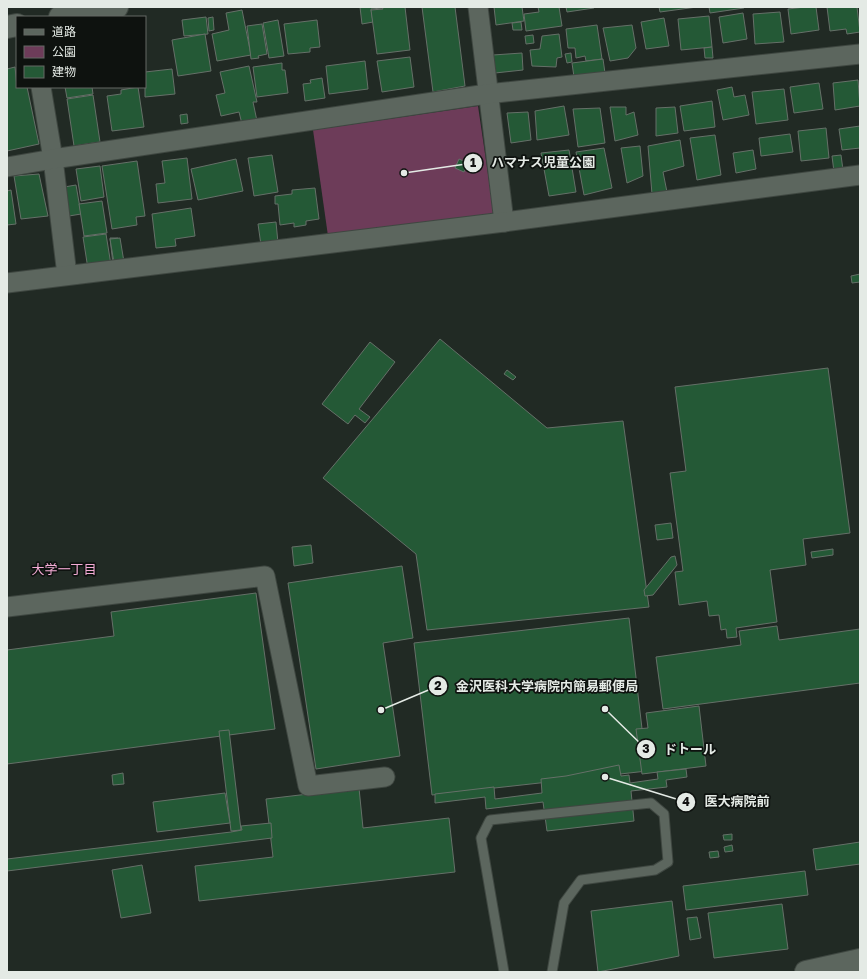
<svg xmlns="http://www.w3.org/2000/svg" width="867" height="979" viewBox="0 0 867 979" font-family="'Golos Text','Noto Sans JP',sans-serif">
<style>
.green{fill:#6d3c59}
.building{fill:#245936;stroke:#657068}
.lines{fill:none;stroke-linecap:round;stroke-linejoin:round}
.lane-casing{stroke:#3f4741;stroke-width:11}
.street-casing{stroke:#3f4741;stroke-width:21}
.secondary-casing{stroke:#3f4741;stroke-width:24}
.lane{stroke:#5c665e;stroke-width:9}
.street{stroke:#5c665e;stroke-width:19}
.secondary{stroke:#5c665e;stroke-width:22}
.labels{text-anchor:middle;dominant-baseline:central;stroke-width:3.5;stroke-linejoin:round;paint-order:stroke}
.neighbourhood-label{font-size:13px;fill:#f3abd5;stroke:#0e120f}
.leader{fill:none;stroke:#e4eae5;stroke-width:1.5}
.callout-dot{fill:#e4eae5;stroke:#0e120f;stroke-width:1.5}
.mark-label{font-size:12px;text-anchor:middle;font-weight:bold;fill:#111}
.callout-label{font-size:13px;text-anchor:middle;font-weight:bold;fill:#e4eae5;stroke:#0e120f;stroke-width:3.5;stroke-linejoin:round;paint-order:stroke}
</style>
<rect width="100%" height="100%" fill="#212a24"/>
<polygon class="green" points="478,106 494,215 328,236 313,130"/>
<g class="building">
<polygon points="360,7 382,7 382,8 371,9 373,22 362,24"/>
<polygon points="382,7 405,7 410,50 377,54 371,10 383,9"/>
<polygon points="422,7 455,7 465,86 433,92"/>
<polygon points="494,7 522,7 524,21 496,25"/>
<polygon points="538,7 559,7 562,26 526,31 524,14 539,12"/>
<polygon points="566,7 594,7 594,8 567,12"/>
<polygon points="659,7 697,7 660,12"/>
<polygon points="709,7 744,7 744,8 710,13"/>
<polygon points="805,7 816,7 819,30 791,34 788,9"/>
<polygon points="827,7 857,7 860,32 847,34 846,29 830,31"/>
<polygon points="242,10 251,55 217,61 212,34 229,30 226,13"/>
<polygon points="780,12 784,42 755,44 753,14"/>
<polygon points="743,13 747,39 723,43 719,17"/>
<polygon points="709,16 712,47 681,50 678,19"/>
<polygon points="206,17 208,34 184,36 182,20"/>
<polygon points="213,17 214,30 209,31 208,18"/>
<polygon points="664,18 669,46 646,49 641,22"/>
<polygon points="278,20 284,56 269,58 263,23"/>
<polygon points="317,20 320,47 310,48 310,52 288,54 284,24"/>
<polygon points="521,22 522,30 513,30 512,23"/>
<polygon points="262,24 267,54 258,56 259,58 251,59 247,26"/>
<polygon points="597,25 602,59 586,61 585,56 576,58 575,48 568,48 566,29"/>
<polygon points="632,25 636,48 628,58 610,61 603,28"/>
<polygon points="205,34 211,71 178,76 172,40"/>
<polygon points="559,34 562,57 557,58 556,67 532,66 530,50 540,49 542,36"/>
<polygon points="533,35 534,43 526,44 525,36"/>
<polygon points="712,47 713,58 705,58 704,48"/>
<polygon points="522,53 523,70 495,73 493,55"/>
<polygon points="571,53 572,62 567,63 565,54"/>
<polygon points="410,57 414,87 382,92 377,61"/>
<polygon points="603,59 605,73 574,77 572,63"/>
<polygon points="365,61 368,89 329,94 326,66"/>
<polygon points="282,63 282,70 285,70 288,93 257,97 253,67"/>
<polygon points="249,66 257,102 253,102 257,121 242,124 239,112 221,116 216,95 225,93 220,72"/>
<polygon points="15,67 17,87 27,87 39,144 7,151 7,69"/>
<polygon points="172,69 175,94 145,97 145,72"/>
<polygon points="322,78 325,98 305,101 303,84 311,83 310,80"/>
<polygon points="858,80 860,106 835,110 833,83"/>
<polygon points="819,83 823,109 794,113 790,87"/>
<polygon points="65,87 92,87 93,94 67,98"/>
<polygon points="138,87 144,127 112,131 107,96 121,94 121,90"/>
<polygon points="732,87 734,97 745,95 749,115 723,120 717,90"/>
<polygon points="784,89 788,120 756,124 752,92"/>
<polygon points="93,95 100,142 74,146 67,99"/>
<polygon points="712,101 715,127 684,131 680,106"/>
<polygon points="564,106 569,135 537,140 535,111"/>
<polygon points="610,107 626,107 626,115 634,112 638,135 615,141"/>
<polygon points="675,107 678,133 656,136 656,108"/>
<polygon points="600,108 605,143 578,147 573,109"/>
<polygon points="528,112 531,140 511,143 507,113"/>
<polygon points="187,114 188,123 181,124 180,115"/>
<polygon points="860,126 860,148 842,150 839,129"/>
<polygon points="826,128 829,158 801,161 798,131"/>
<polygon points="790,134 793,152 761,156 759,138"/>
<polygon points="715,135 721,175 697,180 690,138"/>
<polygon points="680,140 684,166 663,172 667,192 652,194 648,146"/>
<polygon points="640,146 643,176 627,183 621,148"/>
<polygon points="604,148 612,188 584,195 576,152"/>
<polygon points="569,150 576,192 549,196 541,153"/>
<polygon points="753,150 756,169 736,173 733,153"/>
<polygon points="272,155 278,192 254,196 248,158"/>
<polygon points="841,155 843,170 834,172 832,156"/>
<polygon points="187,158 192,199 158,203 156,184 165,183 162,161"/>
<polygon points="236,159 243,191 198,200 191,169"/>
<polygon points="459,159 468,163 464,172 455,168"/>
<polygon points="137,161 145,216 136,217 137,225 112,229 102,166"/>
<polygon points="100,166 104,197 81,201 76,169"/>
<polygon points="39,174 48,216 21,219 14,176"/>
<polygon points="76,185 81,214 69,216 64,187"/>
<polygon points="315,188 319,219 306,221 306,225 294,227 294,223 280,225 278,204 275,204 275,196 292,194 292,190"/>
<polygon points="11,190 16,224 7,225 7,191"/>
<polygon points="102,201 107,233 84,236 79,204"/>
<polygon points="191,208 195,236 175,239 176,246 156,248 152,214"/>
<polygon points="276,222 278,243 261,245 258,224"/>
<polygon points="106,234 111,265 88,269 83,237"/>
<polygon points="110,238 118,238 121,263 113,264"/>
<polygon points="120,238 124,262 114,263 110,239"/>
<polygon points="860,274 860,282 852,283 851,276"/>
<polygon points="440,339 547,428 623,421 649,607 427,630 416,554 323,478"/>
<polygon points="370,342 395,362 359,409 370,417 365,423 355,415 348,424 322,404"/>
<polygon points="828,368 850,533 803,539 806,565 770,570 777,622 736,628 737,637 727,638 726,629 721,630 719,615 709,616 707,601 679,605 675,572 683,571 670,473 686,471 675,387"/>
<polygon points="507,370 516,377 513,380 504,374"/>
<polygon points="671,523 673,538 657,540 655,525"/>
<polygon points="311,545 313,563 294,566 292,547"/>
<polygon points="833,549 833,555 812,558 811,552"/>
<polygon points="675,556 677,565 653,595 645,596 644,590 671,557"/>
<polygon points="402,566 413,638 383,643 400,756 316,769 288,583"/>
<polygon points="256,593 275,729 7,764 7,650 114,636 111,612"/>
<polygon points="629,618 647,771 432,795 414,643"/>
<polygon points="777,626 779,640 860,629 860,683 663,709 656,657 741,645 739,631"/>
<polygon points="699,706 706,766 642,774 636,729 648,728 646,713"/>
<polygon points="229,730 241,830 231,831 219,731"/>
<polygon points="619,765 621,776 629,775 630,783 658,779 657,772 686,769 687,777 666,780 667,787 631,791 634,821 547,831 543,802 486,809 485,797 435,803 435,794 494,787 495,799 542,793 541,779 566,776"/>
<polygon points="123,773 124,784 113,785 112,775"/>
<polygon points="359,788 363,828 449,818 455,872 199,901 195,866 273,857 266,799"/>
<polygon points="225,793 230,823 157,832 153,802"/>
<polygon points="271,823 272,838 7,871 7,859 231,832 242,830 241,826"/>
<polygon points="732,834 732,840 724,840 723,835"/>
<polygon points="860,842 860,864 816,870 813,849"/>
<polygon points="732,845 733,851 725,852 724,847"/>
<polygon points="718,851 719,857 710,858 709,852"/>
<polygon points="142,865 151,913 121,918 112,870"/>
<polygon points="805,871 808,895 686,910 683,886"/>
<polygon points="672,901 679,956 598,972 591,911"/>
<polygon points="782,904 788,949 714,958 708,913"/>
<polygon points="697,917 701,938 690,940 687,918"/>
</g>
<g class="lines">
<defs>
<polyline id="lane" points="504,972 481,838 490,820 651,803 664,814 668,862 655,870 581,880 564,903 552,972"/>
<g id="street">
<polyline points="478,7 504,222"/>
<polyline points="41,87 53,159 67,275"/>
<polyline points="7,167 53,159 487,94 860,54"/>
<polyline points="7,283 504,222 860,175"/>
<polyline points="7,607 265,576 308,786 385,777"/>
</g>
<g id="secondary">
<polyline points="60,17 117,7"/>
<polyline points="7,27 17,25"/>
<polyline points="806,972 860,960"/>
</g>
</defs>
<use href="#lane" class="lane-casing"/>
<use href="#street" class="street-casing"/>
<use href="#secondary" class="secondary-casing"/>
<use href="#lane" class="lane"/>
<use href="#street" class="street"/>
<use href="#secondary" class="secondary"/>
</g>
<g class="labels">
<g class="neighbourhood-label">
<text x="64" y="569">大学一丁目</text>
</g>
</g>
<path class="leader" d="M404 173L473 163M381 710L438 686M605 709L646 749M605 777L686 802"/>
<g class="callout-dot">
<circle cx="404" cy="173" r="4"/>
<circle cx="381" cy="710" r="4"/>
<circle cx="605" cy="709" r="4"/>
<circle cx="605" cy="777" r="4"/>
<circle cx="473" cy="163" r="10"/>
<circle cx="438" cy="686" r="10"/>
<circle cx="646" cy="749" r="10"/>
<circle cx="686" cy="802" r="10"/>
</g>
<g class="mark-label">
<text x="473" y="167">1</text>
<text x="438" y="690">2</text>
<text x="646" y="753">3</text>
<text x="686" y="806">4</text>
</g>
<g class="callout-label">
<text x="543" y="167">ハマナス児童公園</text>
<text x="547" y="691">金沢医科大学病院内簡易郵便局</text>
<text x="690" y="754">ドトール</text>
<text x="737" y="806">医大病院前</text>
</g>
<rect width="867" height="979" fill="none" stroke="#e4eae5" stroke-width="16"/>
<rect x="16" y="16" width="130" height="72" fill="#0e120f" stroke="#646865"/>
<rect x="24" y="29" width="20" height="6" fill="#5c665e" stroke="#646865"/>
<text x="52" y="36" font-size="12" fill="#e4eae5">道路</text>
<rect x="24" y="46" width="20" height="12" fill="#6d3c59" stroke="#646865"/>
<text x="52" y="56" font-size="12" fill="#e4eae5">公園</text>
<rect x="24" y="66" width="20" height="12" fill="#245936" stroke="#646865"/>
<text x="52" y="76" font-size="12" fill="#e4eae5">建物</text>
</svg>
